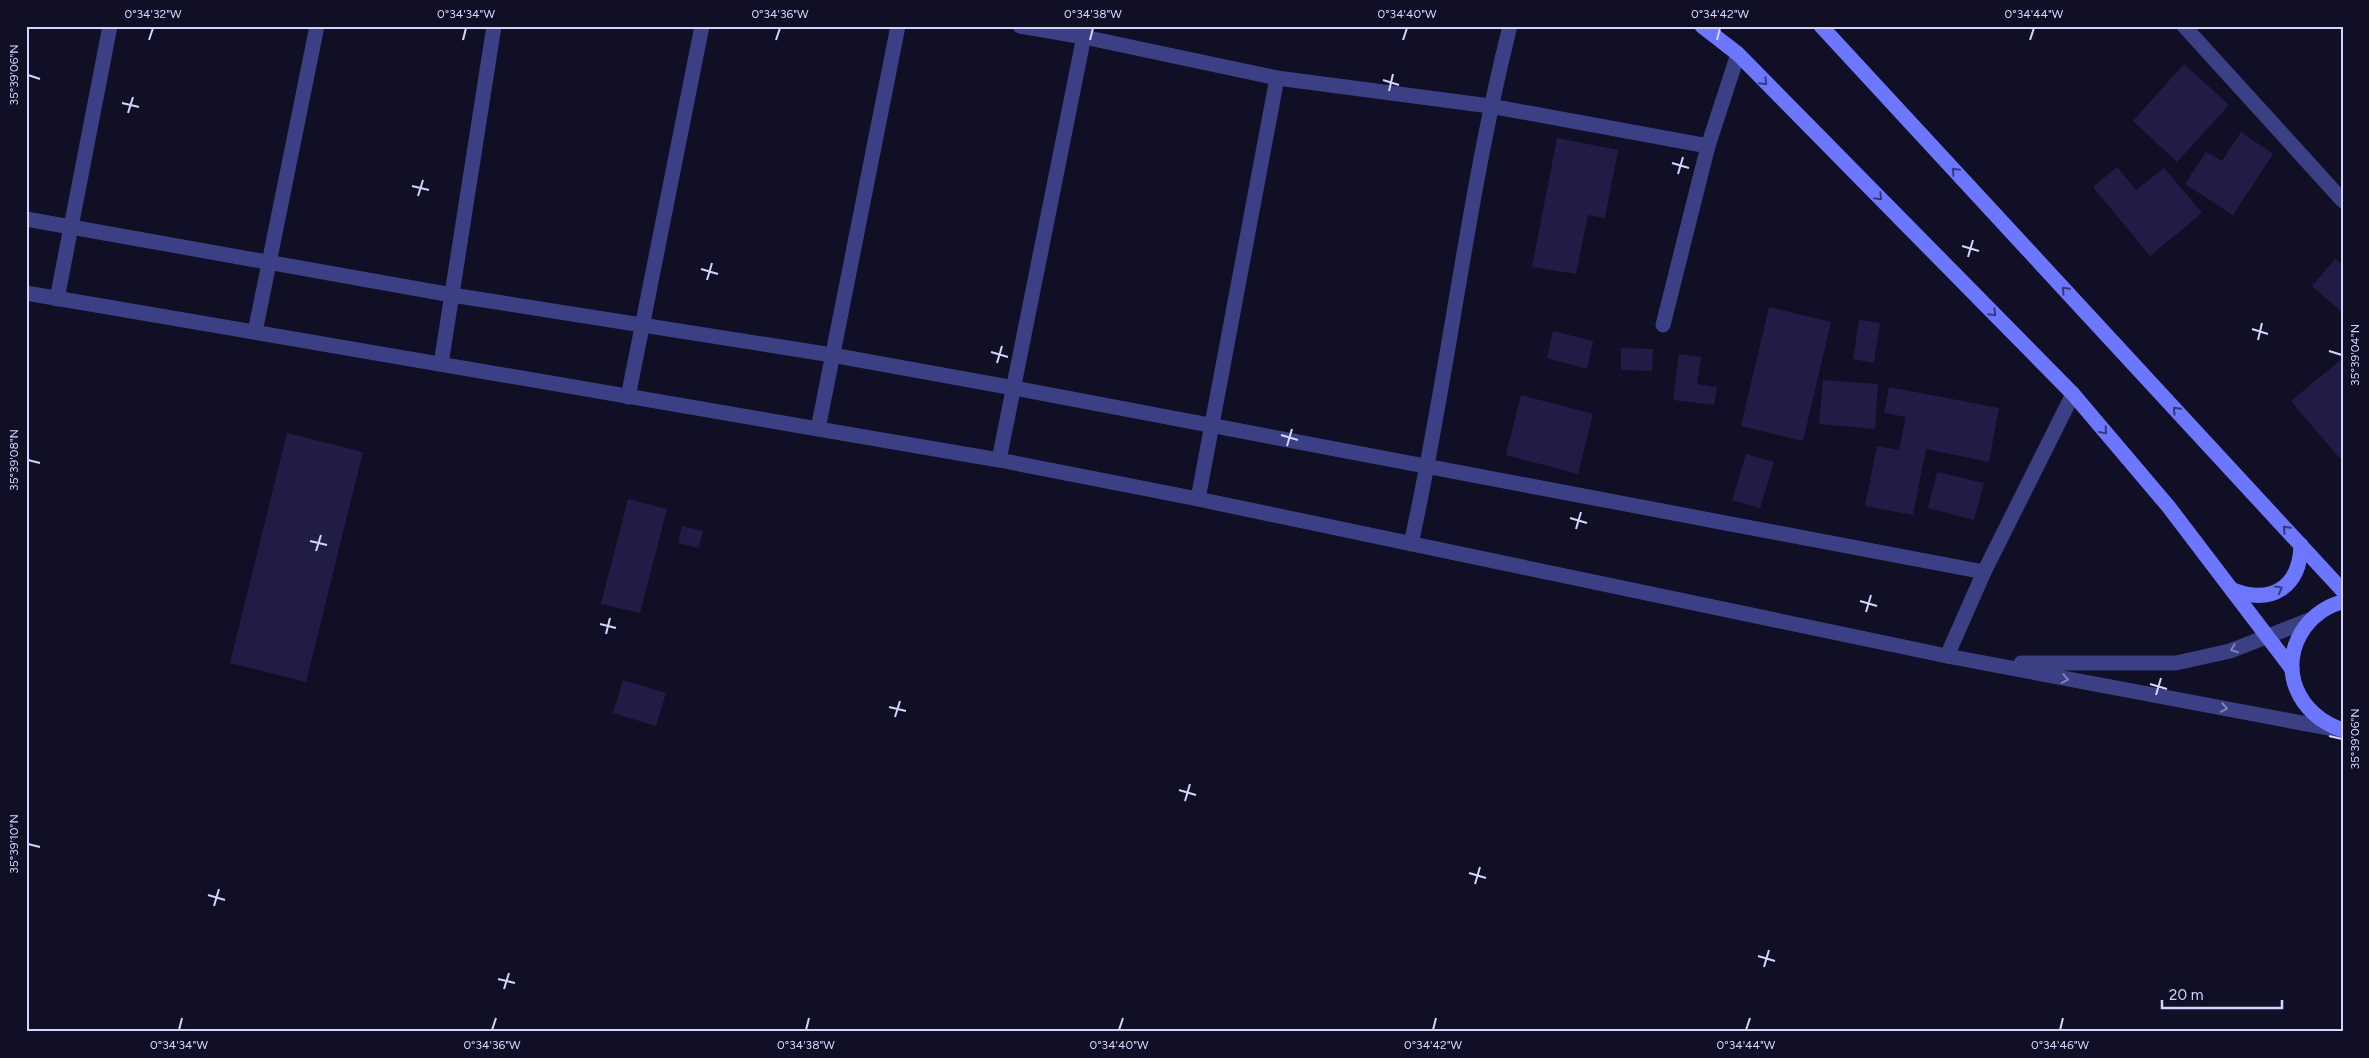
<svg xmlns="http://www.w3.org/2000/svg" width="2369" height="1058" viewBox="0 0 2369 1058" font-family="Figtree,sans-serif">
<style>
.building{fill:#201c46}
.lines{fill:none;stroke-linecap:round;stroke-linejoin:round}
.lane{stroke:#3b3f83;stroke-width:15}
.street{stroke:#3b3f83;stroke-width:15}
.secondary{stroke:#6d77fd;stroke-width:15}
.oneway{stroke:#36397b}
.oneway2{stroke:#8082ba}
.ticks{fill:none;stroke:#d5d4fe;stroke-width:2}
.neatline{fill:none;stroke:#d5d4fe;stroke-width:2}
.ticks-label{font-size:12px;text-anchor:middle;fill:#d5d4fe}
</style>
<rect width="100%" height="100%" fill="#110f25"/>
<g class="building">
<polygon points="2184,64 2229,105 2177,162 2133,121"/>
<polygon points="2241,132 2273,154 2233,215 2185,184 2206,152 2222,161"/>
<polygon points="1557,138 1618,150 1605,218 1588,215 1576,274 1532,267"/>
<polygon points="2117,167 2136,190 2164,168 2202,213 2150,256 2093,187"/>
<polygon points="2335,259 2343,265 2343,313 2312,286"/>
<polygon points="1769,307 1831,322 1803,441 1741,426"/>
<polygon points="1859,320 1880,323 1874,363 1853,359"/>
<polygon points="1553,331 1593,341 1587,369 1547,358"/>
<polygon points="1621,348 1653,349 1652,371 1621,370"/>
<polygon points="1679,354 1701,357 1697,384 1717,387 1714,405 1673,400"/>
<polygon points="2343,358 2343,462 2291,401"/>
<polygon points="1823,380 1878,384 1875,429 1819,424"/>
<polygon points="1889,387 1999,408 1989,462 1926,449 1913,515 1865,506 1877,446 1899,450 1906,417 1884,413"/>
<polygon points="1521,395 1593,414 1578,474 1506,455"/>
<polygon points="287,433 363,452 306,682 230,663"/>
<polygon points="1746,454 1774,462 1760,508 1732,500"/>
<polygon points="1937,472 1984,483 1974,520 1928,508"/>
<polygon points="628,499 667,509 640,613 601,604"/>
<polygon points="682,526 703,531 699,548 678,543"/>
<polygon points="623,680 666,693 656,726 613,713"/>
</g>
<g class="lines">
<polyline class="lane" points="26,219 452,295 832,355 1014,388 1984,572"/>
<g class="street">
<polyline points="1020,26 1084,37 1277,78 1490,106 1708,146"/>
<polyline points="2184,26 2343,201"/>
<polyline points="26,293 999,460 1198,499 1947,656 2339,730"/>
<polyline points="57,299 110,26"/>
<polyline points="1663,325 1708,146 1738,54"/>
<polyline points="255,332 317,26"/>
<polyline points="441,364 494,26"/>
<polyline points="628,397 702,26"/>
<polyline points="818,429 898,26"/>
<polyline points="999,460 1086,26"/>
<polyline points="1198,499 1277,78"/>
<path d="M1411 544C1449 372 1467 197 1510 26"/>
<polyline points="1947,656 1984,572 2073,394"/>
<polyline points="2021,663 2176,663 2230,651 2312,619"/>
</g>
<g class="secondary">
<polyline points="1702,26 1738,54 2073,394 2168,506 2292,669"/>
<polyline points="1821,26 2343,591"/>
<path d="M2233 590C2272 605 2300 587 2301 545"/>
<path d="M2343 602C2328 605 2314 615 2305 627 2276 667 2298 716 2343 730"/>
</g>
</g>
<defs><path id="oneway-chevron" d="M-2-3.5L2.5 0L-2 3.5" fill="none" stroke-width="1.6" stroke-linecap="round" stroke-linejoin="round" transform="scale(1.25)"/></defs>
<g class="oneway">
<use href="#oneway-chevron" transform="translate(1764 82) rotate(45)"/>
<use href="#oneway-chevron" transform="translate(1955 171) rotate(-133)"/>
<use href="#oneway-chevron" transform="translate(1879 197) rotate(45)"/>
<use href="#oneway-chevron" transform="translate(2065 290) rotate(-133)"/>
<use href="#oneway-chevron" transform="translate(1993 313) rotate(45)"/>
<use href="#oneway-chevron" transform="translate(2176 410) rotate(-133)"/>
<use href="#oneway-chevron" transform="translate(2104 431) rotate(49)"/>
<use href="#oneway-chevron" transform="translate(2286 529) rotate(-133)"/>
<use href="#oneway-chevron" transform="translate(2279 589) rotate(-29)"/>
</g>
<g class="oneway2">
<use href="#oneway-chevron" transform="translate(2234 649) rotate(159)"/>
<use href="#oneway-chevron" transform="translate(2065 679) rotate(11)"/>
<use href="#oneway-chevron" transform="translate(2224 708) rotate(11)"/>
</g>
<path class="ticks" d="M149 40 153 28M463 40 466 28M776 40 780 28M1090 40 1093 28M1403 40 1407 28M1717 40 1720 28M2030 40 2034 28M28 75 40 79M1383 80 1399 85M1389 91 1393 74M122 103 139 107M128 113 133 97M1672 163 1689 168M1678 174 1683 157M412 186 429 190M418 196 423 180M1962 246 1979 251M1968 257 1973 240M701 269 718 274M707 280 712 263M2252 329 2268 334M2258 340 2262 323M2329 351 2342 355M991 352 1008 357M997 363 1002 346M1281 435 1298 440M1287 446 1292 429M28 460 40 463M1570 518 1587 523M1576 529 1581 512M310 541 327 545M316 551 321 535M1860 601 1877 606M1866 612 1871 595M600 624 616 628M606 634 610 618M2150 684 2167 689M2156 695 2161 678M889 707 906 711M895 717 900 701M2329 736 2342 739M1179 790 1196 795M1185 801 1190 784M28 844 40 847M1469 873 1486 878M1475 884 1480 867M208 895 225 900M214 906 219 889M1758 956 1775 961M1764 967 1769 950M498 979 515 983M504 989 509 973M179 1030 182 1018M492 1030 496 1018M806 1030 809 1018M1119 1030 1123 1018M1433 1030 1436 1018M1746 1030 1750 1018M2060 1030 2063 1018"/>
<rect width="2369" height="1058" fill="none" stroke="#110f25" stroke-width="55"/>
<path d="M2162 1000v8h120v-8" fill="none" stroke="#d5d4fe" stroke-width="2.5"/>
<text x="2169" y="1000" font-size="15" fill="#d5d4fe" stroke="#110f25" stroke-width="4" paint-order="stroke">20 m</text>
<rect x="28" y="28" width="2314" height="1002" class="neatline"/>
<g class="ticks-label">
<text x="153" y="18">0°34'32"W</text>
<text x="466" y="18">0°34'34"W</text>
<text x="780" y="18">0°34'36"W</text>
<text x="1093" y="18">0°34'38"W</text>
<text x="1407" y="18">0°34'40"W</text>
<text x="1720" y="18">0°34'42"W</text>
<text x="2034" y="18">0°34'44"W</text>
<text transform="translate(14 75) rotate(-90)" y="4">35°39'06"N</text>
<text transform="translate(2355 355) rotate(-90)" y="4">35°39'04"N</text>
<text transform="translate(14 460) rotate(-90)" y="4">35°39'08"N</text>
<text transform="translate(2355 739) rotate(-90)" y="4">35°39'06"N</text>
<text transform="translate(14 844) rotate(-90)" y="4">35°39'10"N</text>
<text x="179" y="1049">0°34'34"W</text>
<text x="492" y="1049">0°34'36"W</text>
<text x="806" y="1049">0°34'38"W</text>
<text x="1119" y="1049">0°34'40"W</text>
<text x="1433" y="1049">0°34'42"W</text>
<text x="1746" y="1049">0°34'44"W</text>
<text x="2060" y="1049">0°34'46"W</text>
</g>
</svg>
